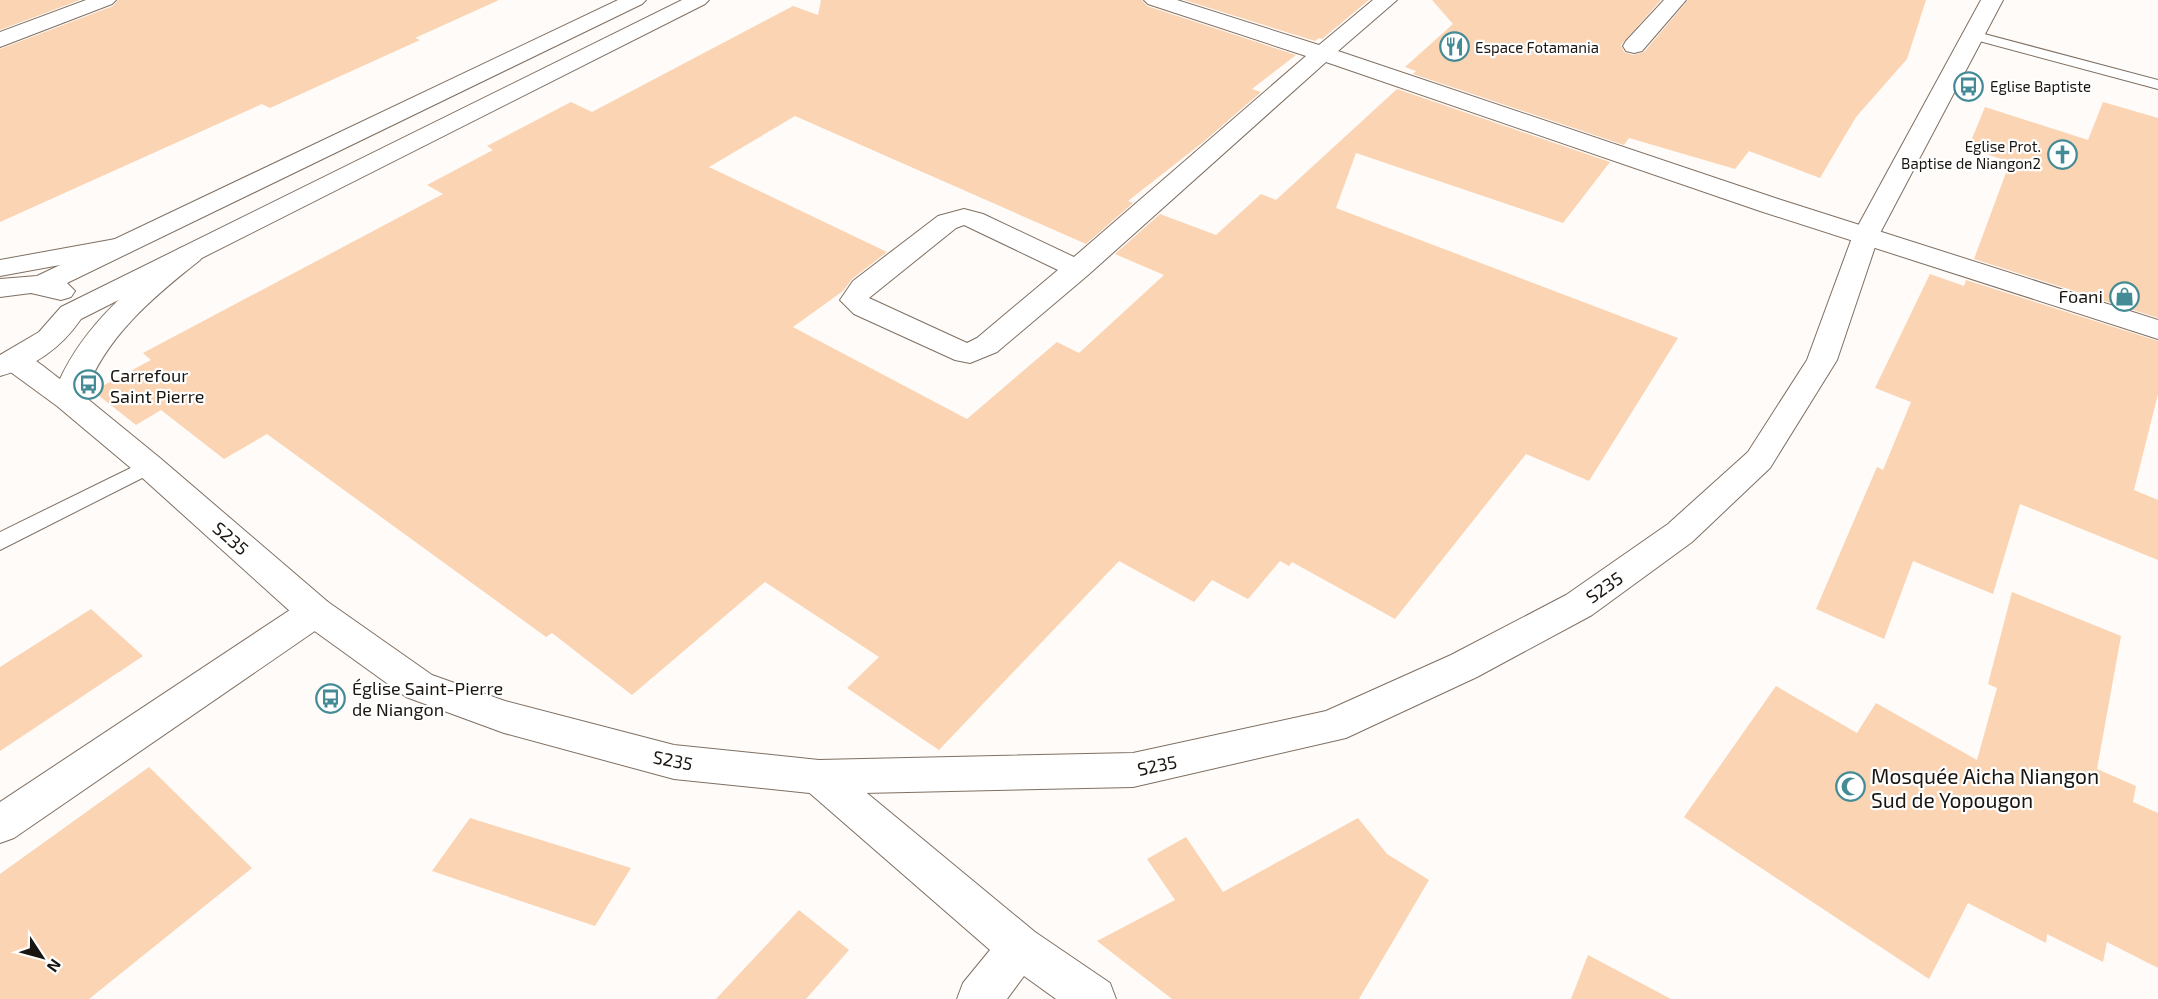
<svg xmlns="http://www.w3.org/2000/svg" width="2158" height="999" viewBox="0 0 2158 999" font-family="'Exo 2',sans-serif">
<style>
.building{fill:#fbd4b3}
.lines{fill:none;stroke-linecap:round;stroke-linejoin:round}
.service-casing{stroke:#7f6f62;stroke-width:2}
.minor-casing{stroke:#7f6f62;stroke-width:2}
.tertiary-casing{stroke:#7f6f62;stroke-width:2}
.secondary-casing{stroke:#7f6f62;stroke-width:2}
.service{fill:#fff;fill-rule:evenodd}
.minor{fill:#fff;fill-rule:evenodd}
.tertiary{fill:#fff;fill-rule:evenodd}
.secondary{fill:#fff;fill-rule:evenodd}
.labels{text-anchor:middle;dominant-baseline:central;stroke-width:4.5;stroke-linejoin:round;paint-order:stroke}
.far-poi-label{font-size:15px;fill:#1b1510;stroke:#fff;text-anchor:start}
.poi-label{font-size:18px;fill:#1b1510;stroke:#fff;text-anchor:start}
.street-label{font-size:18px;fill:#1b1510;stroke:#fff}
.near-poi-label{font-size:21px;fill:#1b1510;stroke:#fff;text-anchor:start}
</style>
<rect width="100%" height="100%" fill="#fefbf8"/>
<g class="building">
<polygon points="0,0 80,0 0,30"/>
<polygon points="118,0 499,0 415,38 420,40 270,108 262,104 0,222 0,49 113,6"/>
<polygon points="821,0 1142,0 1147,6 1296,55 1252,89 1261,92 1202,143 1128,201 1133,203 1086,244 795,116 709,167 887,252 852,279 843,291 793,327 967,419 1057,342 1079,353 1164,275 1115,254 1160,214 1216,235 1261,194 1276,200 1397,89 1610,162 1563,223 1356,153 1336,208 1678,338 1589,481 1526,454 1395,619 1292,562 1289,566 1280,561 1248,599 1212,580 1194,602 1119,561 939,750 847,688 879,657 765,582 632,695 552,633 546,637 267,434 224,459 161,410 136,425 93,391 151,360 143,353 443,194 427,185 493,150 487,146 571,102 592,112 793,6 818,15"/>
<polygon points="1184,0 1369,0 1322,39 1319,38 1315,41"/>
<polygon points="1432,0 1661,0 1621,45 1624,52 1633,55 1644,52 1688,0 1926,0 1907,59 1856,117 1820,178 1749,151 1735,169 1629,138 1624,145 1413,74 1416,71 1405,67 1453,24"/>
<polygon points="2103,102 2158,118 2158,318 1974,259 2010,162 1968,148 1985,107 2088,140"/>
<polygon points="1930,274 1964,286 1966,280 2158,341 2158,394 2134,490 2158,500 2158,560 2020,504 1993,594 1913,561 1884,639 1816,609 1877,467 1883,470 1911,402 1875,388"/>
<polygon points="2012,592 2121,636 2097,769 2136,786 2133,802 2158,813 2158,968 2107,942 2103,962 2047,934 2046,943 1968,903 1929,979 1684,817 1776,686 1857,733 1876,703 1977,760 1997,688 1988,684"/>
<polygon points="91,609 143,656 0,751 0,667"/>
<polygon points="149,767 252,868 89,999 0,999 0,874"/>
<polygon points="470,818 631,868 595,926 432,871"/>
<polygon points="1358,818 1387,854 1429,880 1359,999 1172,999 1097,941 1175,900 1147,859 1186,837 1223,892"/>
<polygon points="799,910 849,950 806,999 716,999"/>
<polygon points="1588,955 1671,999 1571,999"/>
</g>
<g class="lines">
<defs>
<g id="service">
<polygon points="1973,31 2158,80 2158,89 1968,38 1966,35"/>
<polygon points="149,459 156,461 159,466 156,471 0,550 0,532"/>
</g>
<g id="minor">
<polygon points="86,0 116,0 112,4 0,47 0,32"/>
<path d="M1144 0H1177L1319 45 1373 0H1397L1338 51 1778 199 2158 320V339L1760 211 1326 62 1088 275 997 352 970 363 955 360 854 314 840 300 853 281 938 216 964 209 983 214 1074 257 1306 56 1148 4ZM964 225 1058 270 977 338 967 343 869 298 956 228Z"/>
<polygon points="1664,0 1686,0 1642,51 1634,53 1626,51 1623,46 1626,41"/>
<polygon points="315,598 328,602 333,612 328,622 14,838 0,843 0,802 302,602"/>
<polygon points="819,760 833,765 1035,932 1110,983 1116,999 1056,999 1024,976 1007,999 957,999 963,983 990,950 805,789 799,777 805,765"/>
</g>
<g id="tertiary">
<path d="M1981 0H2003L1879 235 1837 360 1770 468 1692 542 1592 615 1477 677 1346 738 1133 787 819 794 674 779 504 733 406 697 302 622 138 474 57 406 5 368 0 361 5 354C26 348 43 367 60 379 86 323 133 285 180 248L190 246 200 248 204 254 200 260C152 298 105 337 84 396L160 458 328 602 432 675 505 701 674 745 819 760 1133 753 1326 711 1451 655 1566 595 1668 524 1748 452 1807 360 1853 235Z"/>
<polygon points="121,238 131,240 134,246 131,252 0,276 0,260"/>
</g>
<g id="secondary">
<polygon points="618,0 646,0 642,4 67,283 75,291 71,297 61,300 31,293 0,297 0,279 37,276"/>
<path d="M682 0H709L705 4 81 319C61 348 34 367 0 376V355L39 332 61 307Z"/>
</g>
</defs>
<use href="#service" class="service-casing"/>
<use href="#minor" class="minor-casing"/>
<use href="#tertiary" class="tertiary-casing"/>
<use href="#secondary" class="secondary-casing"/>
<use href="#service" class="service"/>
<use href="#minor" class="minor"/>
<use href="#tertiary" class="tertiary"/>
<use href="#secondary" class="secondary"/>
</g>
<defs>
<symbol id="restaurant-ring" viewBox="-11 -11 22 22"><circle r="9.5" fill="#fff" stroke="#458b95" stroke-width="1.5"/><path d="M-5-6h1v4h1v-4h1v4h1v-4h1v5L-1.5 .5V6h-2V.5L-5-1ZM5-6V6H3V1.5H1.5Q1.5-4 5-6Z" fill="#458b95"/></symbol>
<symbol id="bus-ring" viewBox="-11 -11 22 22"><circle r="9.5" fill="#fff" stroke="#458b95" stroke-width="1.5"/><path d="M-5-6H5V4H4V6H2V4H-2V6H-4V4H-5ZM-3.5-4V0h7V-4ZM-3.5 1.2v1.5H-2V1.2ZM2 1.2v1.5H3.5V1.2Z" fill="#458b95"/></symbol>
<symbol id="church-ring" viewBox="-11 -11 22 22"><circle r="9.5" fill="#fff" stroke="#458b95" stroke-width="1.5"/><path d="M-1.2-6h2.4v3.5h3.3v2.4h-3.3V6h-2.4V-.1h-3.3v-2.4h3.3Z" fill="#458b95"/></symbol>
<symbol id="shop-ring" viewBox="-11 -11 22 22"><circle r="9.5" fill="#fff" stroke="#458b95" stroke-width="1.5"/><path d="M-5-2.5h2.3a2.7 3.5 0 0 1 5.4 0H5L5.5 6h-11ZM-1.5-2.5h3a1.5 2.3 0 0 0-3 0Z" fill="#458b95"/></symbol>
<symbol id="mosque-ring" viewBox="-11 -11 22 22"><circle r="9.5" fill="#fff" stroke="#458b95" stroke-width="1.5"/><path d="M3.5-4.9A6 6 0 1 0 3.5 4.9A5 5 0 1 1 3.5-4.9Z" fill="#458b95"/></symbol>
</defs>
<g fill-rule="evenodd">
<use href="#restaurant-ring" x="1438" y="30" width="33" height="33"/>
<use href="#bus-ring" x="1952" y="70" width="33" height="33"/>
<use href="#church-ring" x="2046" y="138" width="33" height="33"/>
<use href="#shop-ring" x="2108" y="280" width="33" height="33"/>
<use href="#bus-ring" x="72" y="368" width="33" height="33"/>
<use href="#bus-ring" x="314" y="682" width="33" height="33"/>
<use href="#mosque-ring" x="1834" y="770" width="33" height="33"/>
</g>
<g class="labels">
<g class="far-poi-label">
<text x="1475" y="47">Espace Fotamania</text>
<text x="1990" y="86">Eglise Baptiste</text>
<text x="2041" y="146" text-anchor="end">Eglise Prot.<tspan x="2041" dy="17">Baptise de Niangon2</tspan></text>
</g>
<g class="poi-label">
<text x="2103" y="296" text-anchor="end">Foani</text>
<text x="110" y="375">Carrefour<tspan x="110" dy="21">Saint Pierre</tspan></text>
<text x="352" y="688">Église Saint-Pierre<tspan x="352" dy="21">de Niangon</tspan></text>
</g>
<g class="street-label">
<text transform="translate(231 538) rotate(41)">S235</text>
<text transform="translate(1604 587) rotate(-35)">S235</text>
<text transform="translate(673 760) rotate(11)">S235</text>
<text transform="translate(1157 765) rotate(-12)">S235</text>
</g>
<g class="near-poi-label">
<text x="1871" y="775">Mosquée Aicha Niangon<tspan x="1871" dy="24">Sud de Yopougon</tspan></text>
</g>
</g>
<g transform="translate(42 957) rotate(126)" stroke="#ffffff" stroke-width="4.5" paint-order="stroke">
<path d="M0-4.5L10 22L0 15L-10 22Z" fill="#1b1510"/>
<text y="-9" font-size="16" font-weight="bold" text-anchor="middle" fill="#1b1510">N</text>
</g>
</svg>
